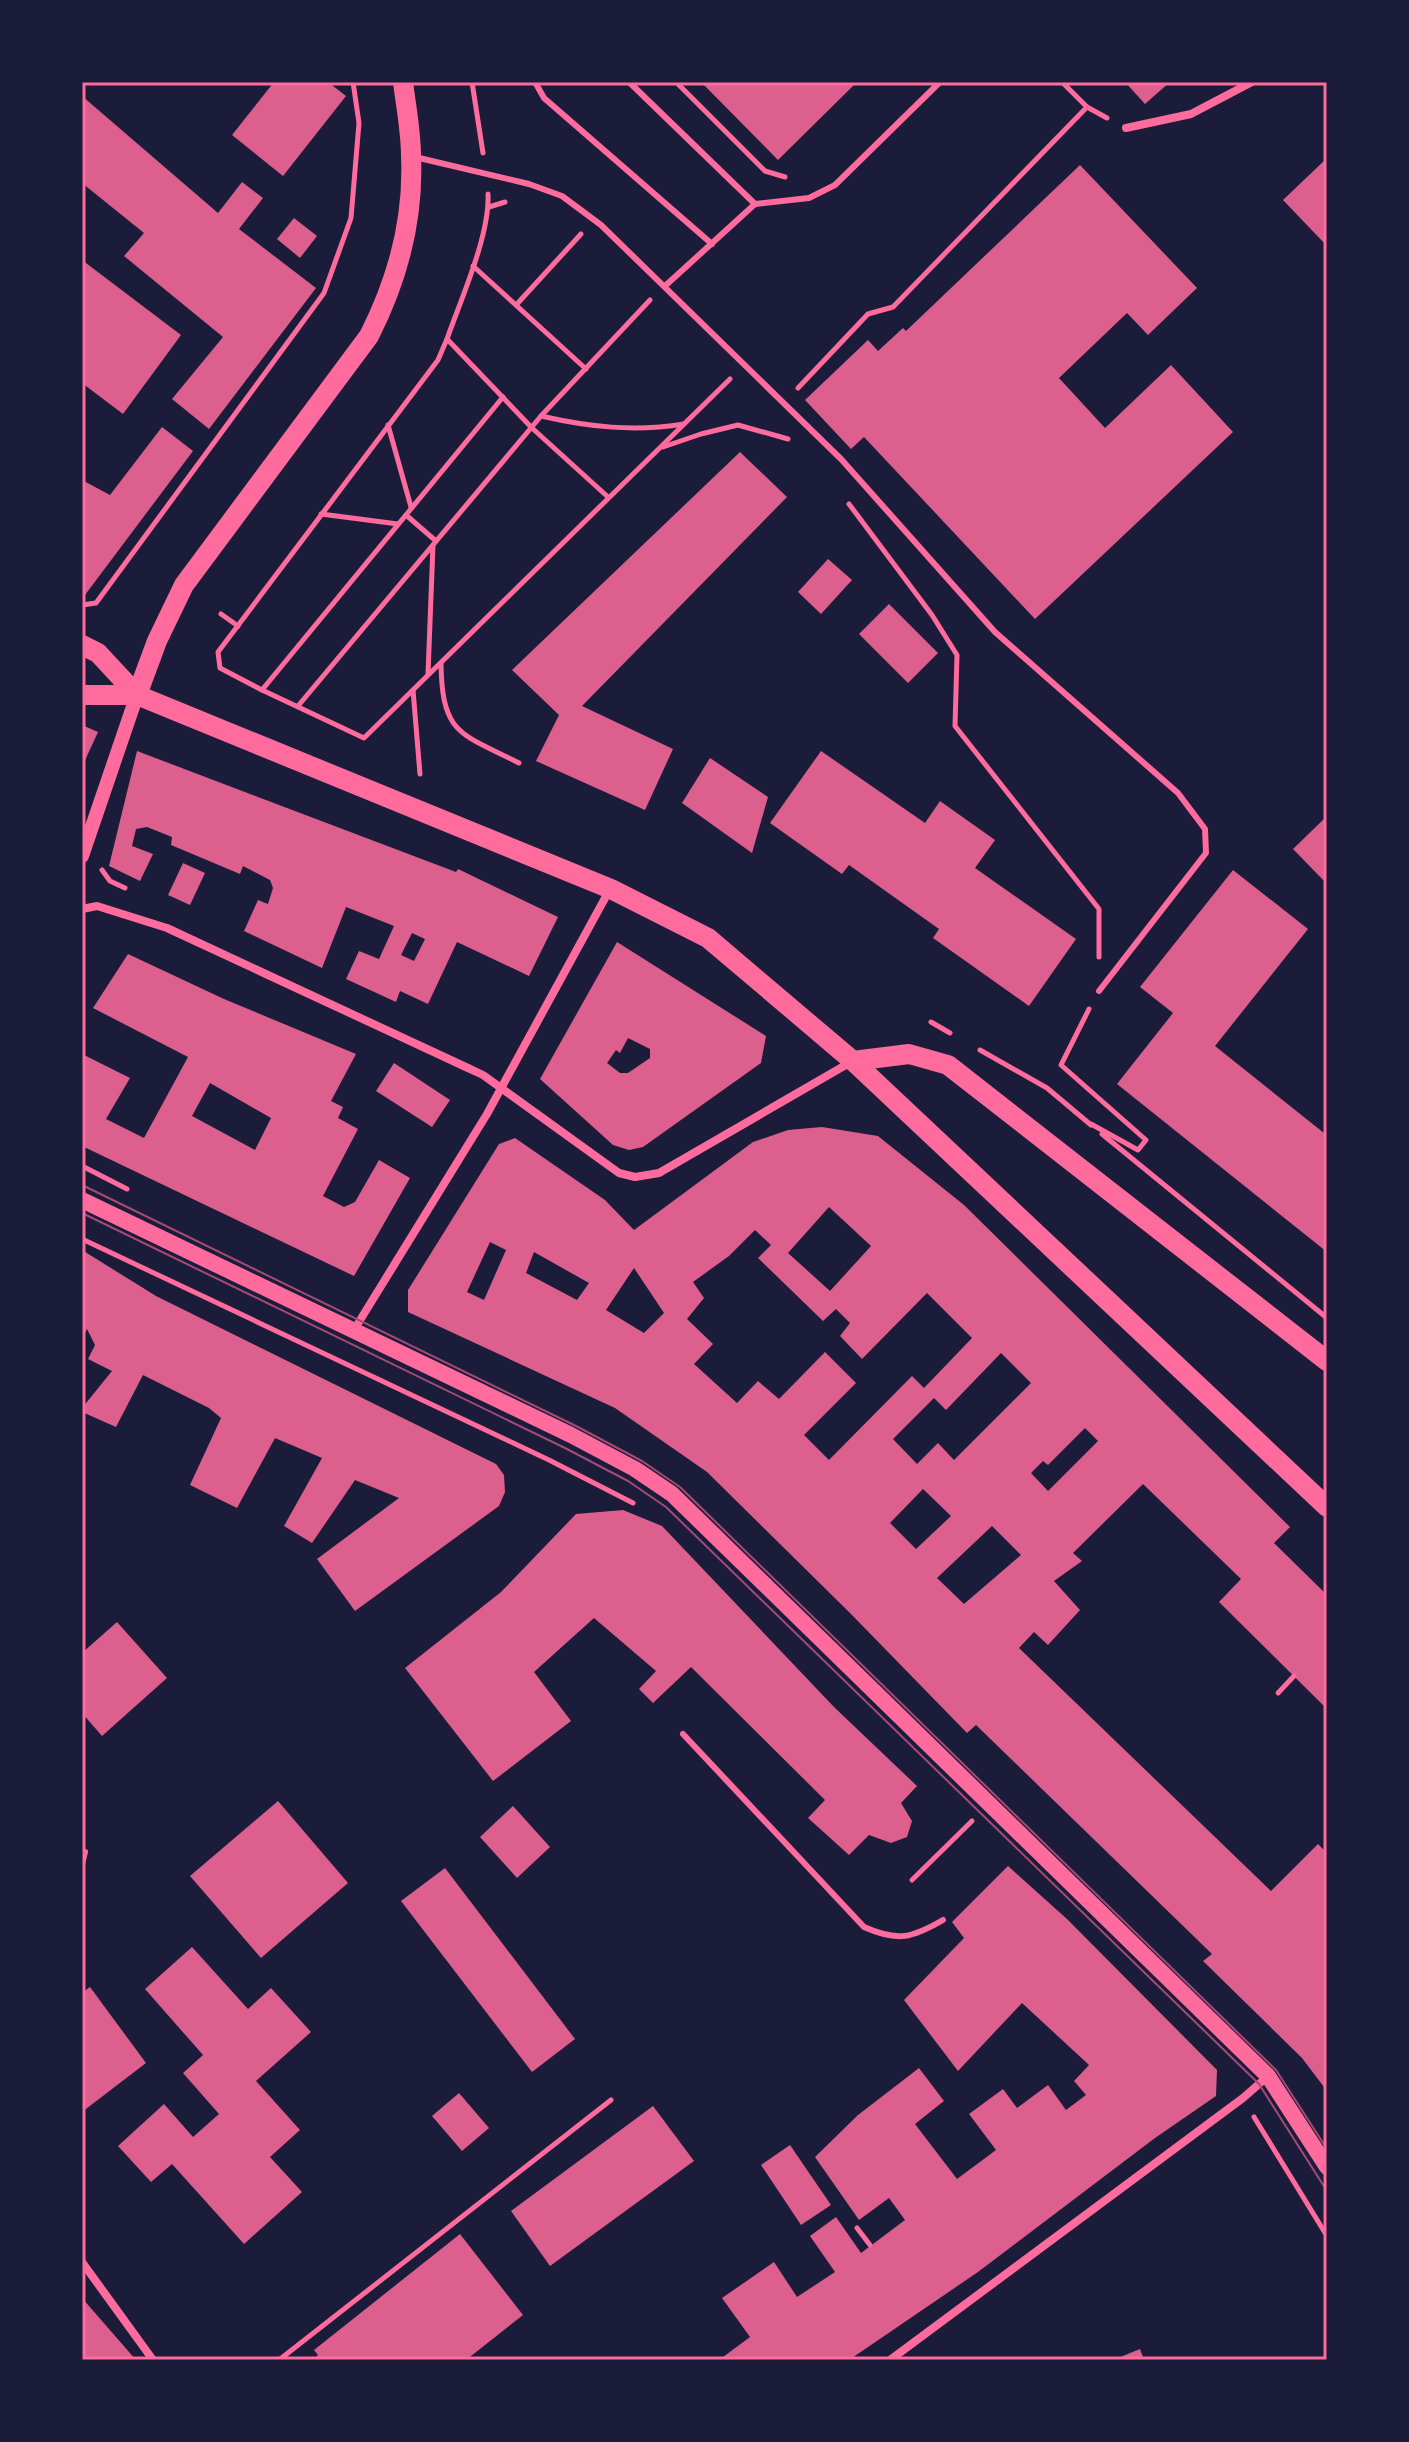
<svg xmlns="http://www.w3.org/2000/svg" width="1409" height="2442" viewBox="0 0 1409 2442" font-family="'Alegreya Sans',sans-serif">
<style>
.building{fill:#dd5f8e;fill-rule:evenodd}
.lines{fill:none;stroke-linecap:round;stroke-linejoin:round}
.path{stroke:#ff6b9d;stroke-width:5}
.service{stroke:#ff6b9d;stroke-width:6}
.minor{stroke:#ff6b9d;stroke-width:8}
.tertiary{stroke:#ff6b9d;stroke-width:14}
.secondary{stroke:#ff6b9d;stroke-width:16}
.primary{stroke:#ff6b9d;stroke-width:20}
.tram{stroke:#a44b75;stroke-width:2}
.neatline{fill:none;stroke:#ff6b9d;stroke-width:3}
</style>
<rect width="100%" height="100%" fill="#1b1b3a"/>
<g class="building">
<polygon points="274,82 328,82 346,96 283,176 232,135"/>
<polygon points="701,82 857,82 778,160"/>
<polygon points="1125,82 1170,82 1145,104"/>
<polygon points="82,96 218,213 242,182 263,198 239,229 316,288 209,429 172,399 223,337 124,256 144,233 82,183"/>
<polygon points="1327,158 1327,246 1283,200"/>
<polygon points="1080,165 1197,288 1148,335 1127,313 1059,378 1105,428 1171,365 1233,432 1035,619 864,437 851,449 805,400 868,340 878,351 903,328 906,331"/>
<polygon points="294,218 317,236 300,258 277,239"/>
<polygon points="82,260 181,335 123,414 82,383"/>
<polygon points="162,427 193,451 85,595 82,594 82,480 110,495"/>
<polygon points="740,452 787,497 582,706 673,749 645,810 536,761 559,715 512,670"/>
<polygon points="828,559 852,580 821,614 798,592"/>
<polygon points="889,604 938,653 908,683 859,634"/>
<polygon points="82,725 98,732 82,767"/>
<path d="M137 751 456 872 458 869 558 917 529 976 457 942 428 1004 400 991 396 1002 346 979 359 951 379 959 394 926 346 907 322 968 244 931 258 900 268 904 273 888 270 880 243 866 240 874 171 845 172 837 147 827 136 829 132 846 153 854 140 881 109 866ZM412 933 425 939 414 961 401 955Z"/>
<polygon points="821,751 925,823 940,801 995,840 975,868 1076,939 1029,1006 933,938 939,929 849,865 842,874 770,823"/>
<polygon points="710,758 768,797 752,853 682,803"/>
<polygon points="1327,816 1327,884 1293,849"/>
<polygon points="183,863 205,873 190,905 168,895"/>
<polygon points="1233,870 1308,929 1215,1046 1324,1133 1327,1129 1327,1252 1117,1084 1173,1013 1140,987"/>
<path d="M617 942 766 1036 761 1063 643 1147 629 1150 613 1145 540 1079ZM628 1038 650 1049V1058L628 1073H620L607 1063 616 1050 620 1053Z"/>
<path d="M128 954 224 999 356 1054 331 1101 343 1107 338 1118 358 1129 323 1196 344 1207 355 1202 379 1160 410 1178 354 1276 82 1146V1054L130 1078 106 1119 144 1138 188 1057 93 1008ZM210 1083 271 1118 255 1150 192 1116Z"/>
<polygon points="394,1063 450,1100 432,1127 376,1091"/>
<path d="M822 1127 878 1136 964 1205 1290 1527 1274 1543 1327 1595V1709L1219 1602 1241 1579 1143 1484 1073 1553 1082 1561 1054 1581 1080 1610 1048 1645 1034 1632 1019 1648 1271 1891 1318 1844 1327 1853V2091L1302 2058 1203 1961 1212 1954 976 1725 967 1733 851 1614 707 1472 615 1408 408 1312V1290L499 1144 515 1138 605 1200 634 1230 753 1142 788 1130ZM829 1207 871 1246 830 1291 788 1253ZM755 1230 771 1245 758 1258 823 1321 836 1309 850 1323 840 1336 862 1359 927 1293 972 1338 924 1388 912 1376 829 1460 804 1435 856 1383 825 1352 779 1399 758 1381 737 1403 694 1364 713 1344 687 1319 704 1298 693 1282 729 1256ZM490 1242 506 1250 484 1300 467 1292ZM534 1252 589 1283 577 1300 526 1273ZM634 1268 664 1313 644 1333 606 1310ZM1001 1353 1031 1383 954 1460 938 1443 917 1464 893 1439 934 1398 946 1410ZM1085 1428 1098 1441 1048 1491 1031 1473 1043 1461 1048 1465ZM923 1489 951 1516 916 1549 890 1523ZM992 1526 1021 1555 964 1604 937 1578Z"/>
<polygon points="82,1250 156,1296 496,1464 504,1475 505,1492 499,1506 355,1611 317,1559 399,1498 355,1480 312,1543 284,1526 322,1458 275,1438 237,1508 190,1485 221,1418 209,1408 143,1375 116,1427 82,1412 82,1408 112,1371 88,1359 95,1345 87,1329 84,1335 82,1334"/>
<polygon points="623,1510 662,1526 834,1707 917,1786 901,1803 912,1821 907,1837 891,1843 869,1835 849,1855 808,1818 825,1800 691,1667 653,1703 639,1689 656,1671 594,1618 534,1672 571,1721 493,1781 405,1668 501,1592 576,1514"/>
<polygon points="117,1622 167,1678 102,1736 82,1713 82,1653"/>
<polygon points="278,1801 348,1883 261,1958 190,1876"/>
<polygon points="513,1806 550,1847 517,1878 480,1837"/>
<polygon points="1008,1866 1067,1919 1217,2070 1216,2096 1155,2138 978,2272 849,2360 719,2360 750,2337 722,2298 774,2262 797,2297 835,2272 810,2236 836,2217 861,2253 905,2220 889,2198 859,2220 815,2157 858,2115 919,2068 944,2101 915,2124 957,2179 996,2150 969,2114 1003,2089 1017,2108 1048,2085 1066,2110 1086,2095 1074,2081 1089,2065 1022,2003 958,2071 904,2000 964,1938 952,1922"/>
<polygon points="445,1868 575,2039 532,2072 401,1901"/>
<polygon points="192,1947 248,2009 271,1988 311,2032 256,2081 300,2130 270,2157 302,2192 244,2244 172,2164 151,2182 118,2146 164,2104 193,2137 219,2114 183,2073 203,2055 145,1989"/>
<polygon points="90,1987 146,2063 82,2112 82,1993"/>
<polygon points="459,2093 489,2128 462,2151 432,2116"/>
<polygon points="653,2106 694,2161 550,2266 511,2211"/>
<polygon points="790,2145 831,2205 801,2225 761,2165"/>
<polygon points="460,2234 523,2315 466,2360 312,2360 318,2355 314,2350"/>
<polygon points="82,2298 136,2360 82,2360"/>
<polygon points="1140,2349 1144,2360 1113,2360"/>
</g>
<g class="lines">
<g class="path">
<polyline points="472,82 483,153"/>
<polyline points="676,82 765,171 785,177"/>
<polyline points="1062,82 1087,107"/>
<polyline points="489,207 505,202"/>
<polyline points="473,266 586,369"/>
<polyline points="517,304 581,234"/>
<path d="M447 339C461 299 490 235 488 194"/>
<polyline points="798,388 868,314 893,307 1087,107 1107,118"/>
<polyline points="503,397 262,690 364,738 730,379"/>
<path d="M541 416C589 427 634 432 684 424"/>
<polyline points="388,425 411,507"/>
<polyline points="663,447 701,434 738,425 788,439"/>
<polyline points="849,504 932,615 957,655 955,726 1099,909 1099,957"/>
<polyline points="321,514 398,524"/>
<polyline points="406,515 436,541"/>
<polyline points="82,605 96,603 324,293 351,218 359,123 353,82"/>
<polyline points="221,614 238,626"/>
<path d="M441 663C442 735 460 733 519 763"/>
<polyline points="428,674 433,545"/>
<polyline points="262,690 220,668 218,652 438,360 447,339 532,428 608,497"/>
<polyline points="413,690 420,774"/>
<polyline points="298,706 541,416 650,300"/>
<polyline points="102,870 110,881 125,888"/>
<polyline points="1089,1009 1061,1065 1146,1140 1138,1150 1091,1124"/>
<polyline points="931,1022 950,1033"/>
<polyline points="980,1050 1047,1088 1091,1125"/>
<polyline points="1102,1134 1327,1318"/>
<polyline points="82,1166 127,1189"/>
<polyline points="82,1239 549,1460 633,1503"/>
<polyline points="1278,1693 1294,1676"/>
<polyline points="912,1880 972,1821"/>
<polyline points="1254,2117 1327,2236"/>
<polyline points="857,2228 870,2245"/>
<polyline points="279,2360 611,2100"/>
</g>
<g class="service">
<polyline points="535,82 544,98 712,244"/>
<polyline points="629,82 755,204"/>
<polyline points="415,157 529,184 562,196 601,225 841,459 995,632 1178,793 1205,829 1206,853 1099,991"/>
<polyline points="665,286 755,204 809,198 835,185 940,82"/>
<path d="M683 1734 864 1927C898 1942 912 1938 943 1920"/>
<polyline points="82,1864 85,1852"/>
</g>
<g class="minor">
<polyline points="1126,128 1191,114 1252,82"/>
<polyline points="82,909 97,906 167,928 468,1068 483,1075 619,1173 635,1177 659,1173 851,1062"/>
<polyline points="354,1330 487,1114 610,889"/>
<polyline points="82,2262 153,2360"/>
<polyline points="890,2360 1243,2098 1267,2077"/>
</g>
<polyline class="tertiary" points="82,856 137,695"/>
<polyline class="secondary" points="82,1200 571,1435 635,1469 672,1494 1268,2076 1327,2167"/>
<g class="primary">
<polyline points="82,645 98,653 137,695"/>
<polyline points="82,695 137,695 611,889 708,938 853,1061 1327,1507"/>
<path d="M137 695 157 641 184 585 369 336C398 279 414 220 411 156 411 132 406 106 403 82"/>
<polyline points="853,1061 909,1054 948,1065 1327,1361"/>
</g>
<g class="tram">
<polyline points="82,1185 576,1426 642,1461 680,1487 1276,2070 1327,2149"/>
<polyline points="82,1213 565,1448 628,1481 666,1507 1259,2084 1327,2191"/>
</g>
</g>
<rect width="1409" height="2442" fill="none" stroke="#1b1b3a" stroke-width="168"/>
<rect x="84" y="84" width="1241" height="2274" class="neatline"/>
</svg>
